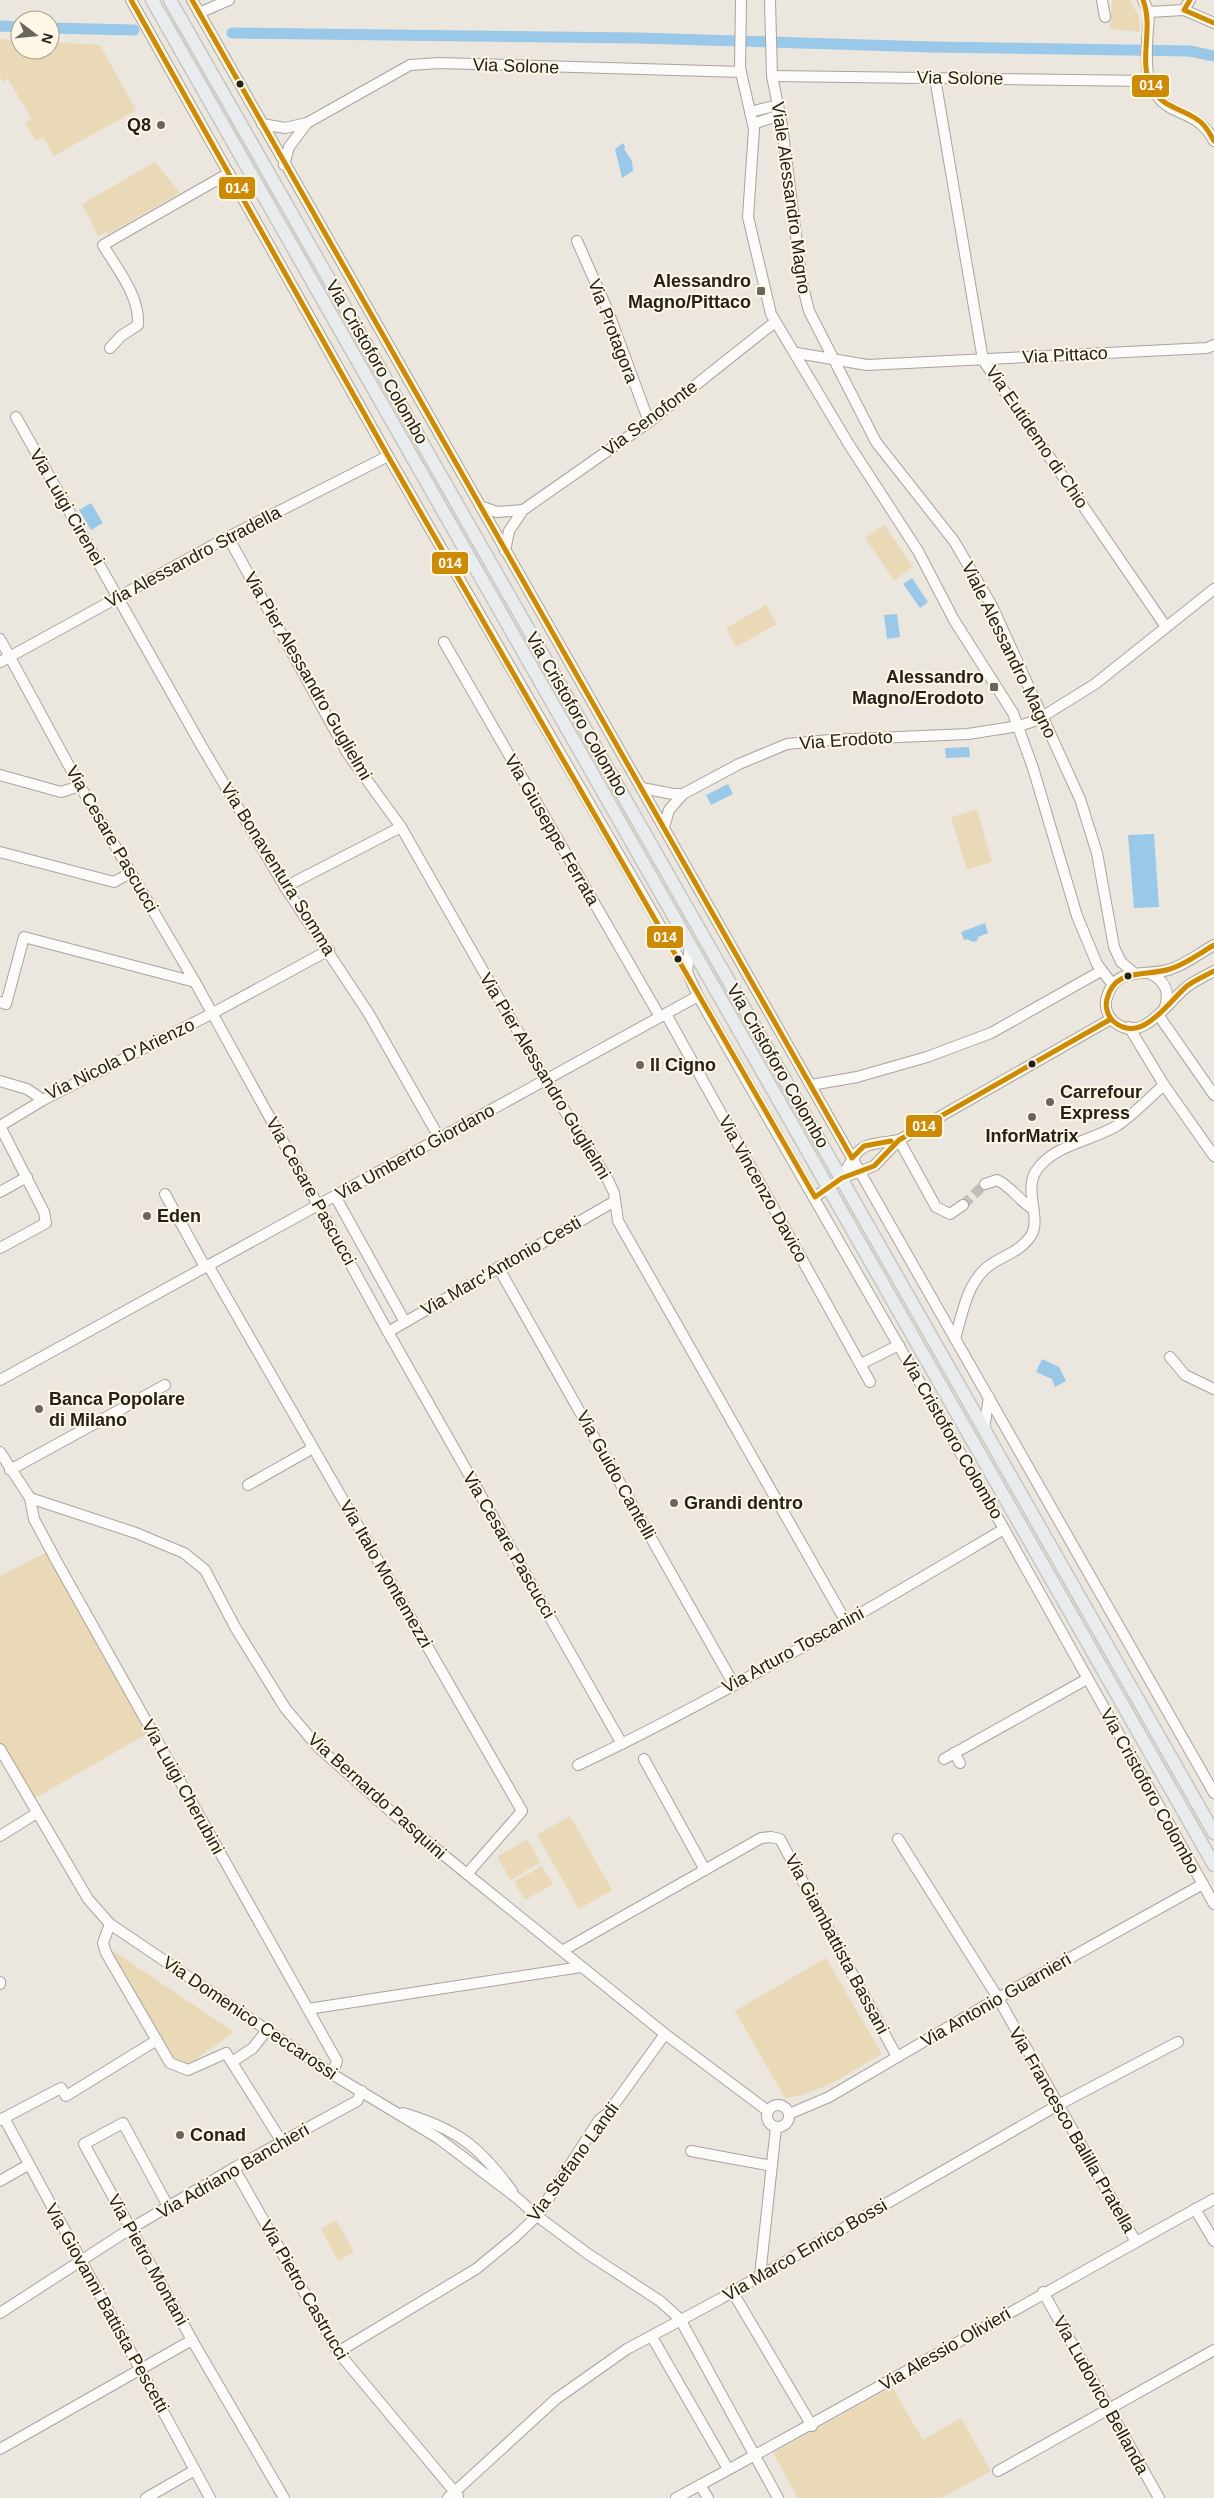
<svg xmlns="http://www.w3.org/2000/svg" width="1214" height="2498" viewBox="0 0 1214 2498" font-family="Arial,sans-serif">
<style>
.green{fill:#e9d9b6}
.water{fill:#9ac8e8}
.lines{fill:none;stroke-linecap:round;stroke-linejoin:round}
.canal{stroke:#9ac8e8;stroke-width:11}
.minor-tunnel{stroke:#c3bfb7;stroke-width:10;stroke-dasharray:10 5;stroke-linecap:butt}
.minor-casing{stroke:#a8a49e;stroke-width:12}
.major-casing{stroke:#c8c6c1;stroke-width:15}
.minor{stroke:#fcfbfa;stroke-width:10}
.major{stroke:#e8ecef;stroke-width:12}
.bus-1-casing{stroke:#fef7e6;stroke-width:9}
.bus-1{stroke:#cd8b05;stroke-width:5}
.bus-dot{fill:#24211b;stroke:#fef7e6;stroke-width:2}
.poi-dot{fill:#6a665f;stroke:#fef7e6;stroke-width:2}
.labels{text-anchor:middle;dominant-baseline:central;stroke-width:4;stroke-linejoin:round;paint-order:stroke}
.street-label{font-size:18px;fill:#24211b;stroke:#fef7e6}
.poi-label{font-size:18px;font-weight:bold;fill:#24211b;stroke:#fef7e6;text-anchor:start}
.line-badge{stroke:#fef7e6;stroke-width:2}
.badge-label{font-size:14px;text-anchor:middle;font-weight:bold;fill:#fff}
</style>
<rect width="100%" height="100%" fill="#ebe7de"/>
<g class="green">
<polygon points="1112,0 1130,0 1139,17 1140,32 1110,29"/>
<polygon points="0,39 20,41 20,50 50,50 50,42 100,45 136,110 54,156 43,137 36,141 25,123 32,119 8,79 3,82 0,77"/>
<polygon points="155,162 180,193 108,234 107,231 98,236 82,204"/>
<polygon points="884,525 913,567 894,580 865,538"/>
<polygon points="766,605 777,624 736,647 726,628"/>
<polygon points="977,810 992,862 967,869 951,817"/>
<polygon points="51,1550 152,1731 30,1801 0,1748 0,1576"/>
<polygon points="570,1816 612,1890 579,1909 537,1835"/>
<polygon points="527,1839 541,1862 511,1880 497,1857"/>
<polygon points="542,1866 553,1884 525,1900 514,1882"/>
<polygon points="109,1948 234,2032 191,2063 186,2064 176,2060 170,2053"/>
<path d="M826 1958 882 2054C851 2071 821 2094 785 2098L735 2011Z"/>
<polygon points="336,2220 354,2252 338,2261 321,2229"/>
<polygon points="892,2387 923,2440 961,2418 991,2471 941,2498 798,2498 773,2453"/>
</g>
<g class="water">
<polygon points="623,143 625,147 624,149 632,161 633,171 622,178 615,149"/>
<polygon points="91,503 103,523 91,530 79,510"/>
<polygon points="912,578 928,602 920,608 903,584"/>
<polygon points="897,614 900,637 887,639 884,615"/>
<polygon points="969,747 970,757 946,758 945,748"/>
<polygon points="728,784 733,794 711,805 706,795"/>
<polygon points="1154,834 1159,907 1134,908 1128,835"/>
<polygon points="985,923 988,933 978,937 978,940 973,942 967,939 964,940 961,932"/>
<polygon points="1042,1359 1059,1367 1066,1381 1055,1387 1052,1379 1036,1372"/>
</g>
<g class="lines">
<g class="canal">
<polyline points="0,26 20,27"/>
<polyline points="50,28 134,30"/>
<polyline points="232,33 638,38 931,47 1190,51 1214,56"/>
</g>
<polyline class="minor-tunnel" points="963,1205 985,1184"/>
<defs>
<g id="minor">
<polyline points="131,0 388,456 687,972 698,996 1004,1529 1214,1904"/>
<polyline points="192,0 1214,1793"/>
<polyline points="741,0 740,68 754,129 748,217 771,314 848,443 918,551 954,620 1013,713 1033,768 1077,916 1097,964 1113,985"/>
<polyline points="770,0 772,76 782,125 802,283 809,311 876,442 954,541 992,606 1080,799 1097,853 1114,947 1121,962 1133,972"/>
<polyline points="1102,0 1105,17"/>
<polyline points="1143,0 1149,12"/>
<polyline points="1184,10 1190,0"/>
<path d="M1149 12C1148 47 1136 94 1177 111 1195 119 1204 123 1214 141"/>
<polyline points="1149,12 1184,10 1214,23"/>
<polyline points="199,13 229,0"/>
<polyline points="772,76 1148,81"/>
<polyline points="935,78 983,360 1166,627"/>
<polyline points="750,112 778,105"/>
<polyline points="262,124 285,128 307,123 410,65 439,63 741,72"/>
<polyline points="753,124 780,115"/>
<polyline points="284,165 289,147 307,123"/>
<polyline points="577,241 608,311 649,422"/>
<path d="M110 348 121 336 138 325C140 296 117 269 103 245L229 173"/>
<polyline points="797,353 867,365 1207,348 1214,345"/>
<polyline points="16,417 201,745 285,887 369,1014 440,1139"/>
<polyline points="480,506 497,512 523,510"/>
<polyline points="228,537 348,754 401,827 545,1079 608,1180 614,1193 618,1221 846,1622"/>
<polyline points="505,551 509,531 523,510 649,422 775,322"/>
<polyline points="0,639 80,786 195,982 388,1332 622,1744"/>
<polyline points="444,642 660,1017"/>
<polyline points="0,662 228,537 388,456"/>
<polyline points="0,775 61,792 80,786"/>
<polyline points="642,788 673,794 683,794"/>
<polyline points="664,827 669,810 683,794 739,764 787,744 830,740 968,734 1019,726 1037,720 1095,684 1214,589"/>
<polyline points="0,852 114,882 130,873"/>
<polyline points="285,887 401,827"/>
<path d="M1214 945C1200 953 1186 964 1171 969 1146 978 1114 963 1106 1001 1105 1008 1108 1016 1113 1021 1143 1047 1168 1000 1188 986 1196 980 1205 976 1214 971"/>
<polyline points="687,972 690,943"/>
<path d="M1151 974C1165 981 1170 992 1165 1007"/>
<polyline points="0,1002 6,1004 24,937 195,982"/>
<polyline points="666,1014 870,1382"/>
<polyline points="1159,1016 1214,1095"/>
<polyline points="1129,1027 1164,1085 1214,1156"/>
<polyline points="0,1081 27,1089 43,1100 213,1013 329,950"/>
<polyline points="811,1085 857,1077 927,1057 991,1033 1101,971"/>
<polyline points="0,1126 43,1100"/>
<polyline points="899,1140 936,1207 950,1214 963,1205"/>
<path d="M842 1178C861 1142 860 1146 899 1140"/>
<path d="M985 1184 997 1180C1012 1187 1019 1201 1032 1208"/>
<polyline points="0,1192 27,1177"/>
<polyline points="165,1194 205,1267"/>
<polyline points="335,1196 405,1322"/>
<polyline points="815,1197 842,1178 874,1166 899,1140 1111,1019"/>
<polyline points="0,1248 46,1223 44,1212 0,1126"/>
<polyline points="208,1265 522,1811 467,1874"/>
<polyline points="498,1267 733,1683"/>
<polyline points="388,1332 615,1201"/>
<path d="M955 1339C963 1312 967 1279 993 1263 1006 1255 1021 1250 1030 1237 1043 1220 1023 1192 1036 1171 1054 1144 1093 1141 1118 1125 1134 1114 1149 1098 1164 1085"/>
<polyline points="1170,1357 1185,1375 1214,1389"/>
<polyline points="861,1364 899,1345"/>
<path d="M0 1380C233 1252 465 1124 698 996"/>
<polyline points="984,1429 989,1397"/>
<polyline points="0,1452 30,1498 136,1533 184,1553 205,1570 235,1627 285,1708 318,1747 396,1816 467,1874 665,2034 768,2111"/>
<polyline points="10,1470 165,1385"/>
<polyline points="248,1485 313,1448"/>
<polyline points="30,1498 34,1519 57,1562 337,2061 332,2074"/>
<polyline points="0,1749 88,1899 110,1924 332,2074 438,2138 517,2198 537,2216 588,2254 660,2301 680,2319 778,2498"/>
<polyline points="954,1753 960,1763"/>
<polyline points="644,1759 705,1870"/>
<polyline points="944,1759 1087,1679"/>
<path d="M578 1765C724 1696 865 1611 1004 1529"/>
<polyline points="0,1836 37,1813"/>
<polyline points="898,1839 998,1998 1136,2242"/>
<polyline points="110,1924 103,1943 106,1953 170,2063 188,2070 226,2053 282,2142"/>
<polyline points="562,1951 761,1838 771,1837 780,1839 897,2057"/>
<polyline points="0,1982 0,1984"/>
<polyline points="308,2009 581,1967"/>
<polyline points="232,2062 253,2048 267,2030"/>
<circle cx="778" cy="2116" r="11"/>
<path d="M403 2113C457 2129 479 2146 512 2191"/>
<polyline points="789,2114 829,2097 998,1998 1203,1884"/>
<polyline points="4,2118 210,2498"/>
<polyline points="0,2120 61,2088 66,2096 157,2040"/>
<polyline points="691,2151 772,2166"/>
<polyline points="234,2168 338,2352 458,2496"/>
<polyline points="0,2181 28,2165"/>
<polyline points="169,2208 123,2123 84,2144 192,2340 284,2498"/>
<polyline points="1195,2209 1214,2241"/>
<polyline points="760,2276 776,2127"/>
<polyline points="732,2291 812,2426"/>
<polyline points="1043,2292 1159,2498"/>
<polyline points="0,2313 130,2229 234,2168 357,2101 362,2091"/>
<polyline points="652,2337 728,2469"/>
<polyline points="338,2352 476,2269 515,2237 537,2216 599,2120 608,2113 665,2034"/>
<polyline points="0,2449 192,2340"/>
<polyline points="998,2471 1214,2350"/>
<polyline points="700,2485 708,2498"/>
<polyline points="146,2498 195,2470"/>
<polyline points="448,2498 556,2399 627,2349 720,2299 1058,2105 1178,2042"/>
<path d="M676 2498C857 2401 1034 2298 1214 2199"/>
</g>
<g id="major">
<polyline points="152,0 1214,1865"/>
<polyline points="170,0 1214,1833"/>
</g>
</defs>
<use href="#minor" class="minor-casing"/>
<use href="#major" class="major-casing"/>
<use href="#minor" class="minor"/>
<use href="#major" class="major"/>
<defs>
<g id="bus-1">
<polyline points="131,0 388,456 815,1197 842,1178 874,1166 899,1140 1111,1019"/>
<polyline points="192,0 852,1158 864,1146 891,1141"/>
<path d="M1143 0C1154 28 1138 60 1151 87 1161 107 1181 108 1198 120 1206 125 1209 133 1214 141"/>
<polyline points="1190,0 1184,10 1214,23"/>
<path d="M1214 945C1200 953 1186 964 1170 969 1145 977 1115 967 1107 999 1105 1006 1107 1015 1113 1021 1141 1046 1168 1002 1187 986 1195 980 1205 976 1214 971"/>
</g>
</defs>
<use href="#bus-1" class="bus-1-casing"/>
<use href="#bus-1" class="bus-1"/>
</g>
<g class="bus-dot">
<circle cx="240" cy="84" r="4.5"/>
<circle cx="678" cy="959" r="4.5"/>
<circle cx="1128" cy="976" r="4.5"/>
<circle cx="1032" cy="1064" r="4.5"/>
</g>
<g class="poi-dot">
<circle cx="161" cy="125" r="5"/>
<rect x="756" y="286" width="10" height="10" rx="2.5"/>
<rect x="989" y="682" width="10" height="10" rx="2.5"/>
<circle cx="640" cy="1065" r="5"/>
<circle cx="1050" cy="1102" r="5"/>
<circle cx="1032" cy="1117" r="5"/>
<circle cx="147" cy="1216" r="5"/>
<circle cx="39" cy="1409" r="5"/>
<circle cx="674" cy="1503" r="5"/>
<circle cx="180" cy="2135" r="5"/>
</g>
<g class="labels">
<g class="street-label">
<text transform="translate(516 66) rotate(2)">Via Solone</text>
<text transform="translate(960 78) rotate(1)">Via Solone</text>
<text transform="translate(791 198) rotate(82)">Viale Alessandro Magno</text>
<text transform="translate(613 331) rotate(69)">Via Protagora</text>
<text transform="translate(1065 355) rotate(-3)">Via Pittaco</text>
<text transform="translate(377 362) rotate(60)">Via Cristoforo Colombo</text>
<text transform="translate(650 418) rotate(-37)">Via Senofonte</text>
<text transform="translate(1037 437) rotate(56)">Via Eutidemo di Chio</text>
<text transform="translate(67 507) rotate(60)">Via Luigi Cirenei</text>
<text transform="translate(193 557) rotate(-28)">Via Alessandro Stradella</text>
<text transform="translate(1009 650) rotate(64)">Viale Alessandro Magno</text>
<text transform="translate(308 676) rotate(60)">Via Pier Alessandro Guglielmi</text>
<text transform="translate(577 714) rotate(60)">Via Cristoforo Colombo</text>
<text transform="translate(846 740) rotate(-4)">Via Erodoto</text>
<text transform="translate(552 830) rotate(60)">Via Giuseppe Ferrata</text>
<text transform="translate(112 839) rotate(60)">Via Cesare Pascucci</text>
<text transform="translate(278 869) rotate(58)">Via Bonaventura Somma</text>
<text transform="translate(120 1059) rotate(-26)">Via Nicola D'Arienzo</text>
<text transform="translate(778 1066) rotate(60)">Via Cristoforo Colombo</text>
<text transform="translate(545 1076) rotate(59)">Via Pier Alessandro Guglielmi</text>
<text transform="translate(415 1152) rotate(-29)">Via Umberto Giordano</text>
<text transform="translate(763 1189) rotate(61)">Via Vincenzo Davico</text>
<text transform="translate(311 1191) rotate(61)">Via Cesare Pascucci</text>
<text transform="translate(501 1266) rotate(-30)">Via Marc'Antonio Cesti</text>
<text transform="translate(952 1437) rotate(60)">Via Cristoforo Colombo</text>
<text transform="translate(616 1475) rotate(61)">Via Guido Cantelli</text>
<text transform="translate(509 1545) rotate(60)">Via Cesare Pascucci</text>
<text transform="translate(386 1574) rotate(60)">Via Italo Montemezzi</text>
<text transform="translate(793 1650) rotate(-29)">Via Arturo Toscanini</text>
<text transform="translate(183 1787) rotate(61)">Via Luigi Cherubini</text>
<text transform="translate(1150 1791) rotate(61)">Via Cristoforo Colombo</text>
<text transform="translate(377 1796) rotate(42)">Via Bernardo Pasquini</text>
<text transform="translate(837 1944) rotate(62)">Via Giambattista Bassani</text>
<text transform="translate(996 2000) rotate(-30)">Via Antonio Guarnieri</text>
<text transform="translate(250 2018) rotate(34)">Via Domenico Ceccarossi</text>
<text transform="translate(1072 2130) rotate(60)">Via Francesco Balilla Pratella</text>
<text transform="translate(573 2162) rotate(-54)">Via Stefano Landi</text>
<text transform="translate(233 2171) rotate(-30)">Via Adriano Banchieri</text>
<text transform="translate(805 2250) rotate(-30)">Via Marco Enrico Bossi</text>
<text transform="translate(148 2260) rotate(61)">Via Pietro Montani</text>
<text transform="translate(304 2290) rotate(60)">Via Pietro Castrucci</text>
<text transform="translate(107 2308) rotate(61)">Via Giovanni Battista Pescetti</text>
<text transform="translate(945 2349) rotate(-30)">Via Alessio Olivieri</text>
<text transform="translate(1101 2395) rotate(61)">Via Ludovico Bellanda</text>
</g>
<g class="poi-label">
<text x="151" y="125" text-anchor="end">Q8</text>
<text x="751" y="281" text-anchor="end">Alessandro<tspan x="751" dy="21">Magno/Pittaco</tspan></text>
<text x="984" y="677" text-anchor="end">Alessandro<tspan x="984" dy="21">Magno/Erodoto</tspan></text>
<text x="650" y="1065">Il Cigno</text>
<text x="1060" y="1092">Carrefour<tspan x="1060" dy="21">Express</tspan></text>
<text x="1032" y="1136" text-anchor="middle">InforMatrix</text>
<text x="157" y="1216">Eden</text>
<text x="49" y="1399">Banca Popolare<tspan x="49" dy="21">di Milano</tspan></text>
<text x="684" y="1503">Grandi dentro</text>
<text x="190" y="2135">Conad</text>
</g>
</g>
<g class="line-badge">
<rect x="1131" y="74" width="39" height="24" rx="5" fill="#cd8b05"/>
<rect x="218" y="176" width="38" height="24" rx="5" fill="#cd8b05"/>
<rect x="431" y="551" width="38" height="24" rx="5" fill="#cd8b05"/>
<rect x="646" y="925" width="38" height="24" rx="5" fill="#cd8b05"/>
<rect x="905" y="1114" width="38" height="24" rx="5" fill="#cd8b05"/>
</g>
<g class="badge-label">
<text x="1151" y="90">014</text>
<text x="237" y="193">014</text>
<text x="450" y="568">014</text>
<text x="665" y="942">014</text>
<text x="924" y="1131">014</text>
</g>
<g transform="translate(35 35) rotate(106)"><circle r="24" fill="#fef7e6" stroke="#a7a195"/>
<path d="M0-4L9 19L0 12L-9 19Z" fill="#6a665f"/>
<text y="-8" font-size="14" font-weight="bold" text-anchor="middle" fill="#24211b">N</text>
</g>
</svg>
